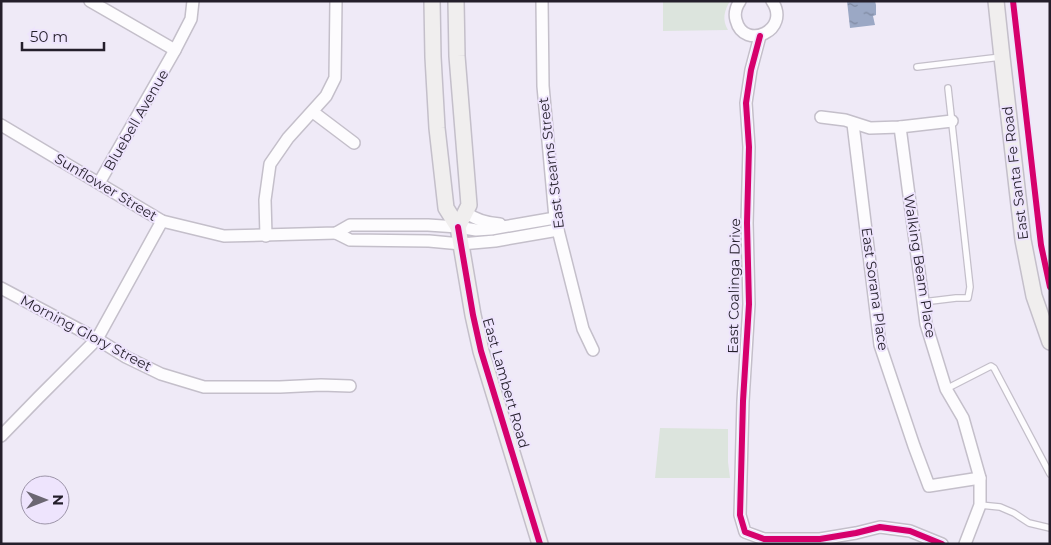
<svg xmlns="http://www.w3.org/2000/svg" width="1051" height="545" viewBox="0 0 1051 545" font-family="Montserrat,sans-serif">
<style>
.green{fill:#dce4dd}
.water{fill:url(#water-ripples)}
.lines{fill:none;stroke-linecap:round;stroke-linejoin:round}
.lane-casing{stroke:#c4bfca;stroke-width:8}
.street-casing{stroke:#c4bfca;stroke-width:14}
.secondary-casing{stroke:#c4bfca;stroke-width:18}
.lane{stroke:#fdfcfe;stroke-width:5.5}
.street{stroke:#fdfcfe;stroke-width:11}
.secondary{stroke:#f0eeee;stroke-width:15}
.cycleway-casing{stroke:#eee4fd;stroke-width:9}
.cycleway{stroke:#d6006c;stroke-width:6}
.labels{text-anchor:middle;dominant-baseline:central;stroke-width:4;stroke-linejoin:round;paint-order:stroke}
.street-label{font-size:14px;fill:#241f2b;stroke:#eee4fd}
</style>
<defs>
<pattern id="water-ripples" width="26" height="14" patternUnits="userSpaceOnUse" patternTransform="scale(1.25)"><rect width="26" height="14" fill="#9ba8c5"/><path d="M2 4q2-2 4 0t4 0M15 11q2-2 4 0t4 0" fill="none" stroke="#7e88a0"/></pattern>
</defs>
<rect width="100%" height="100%" fill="#efeaf7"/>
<g class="green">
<path d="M663 1H730C724 11 722 20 728 30L663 31Z"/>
<polygon points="660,428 728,429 728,462 730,478 655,478"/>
</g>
<polygon class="water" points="847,1 875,1 876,5 876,15 873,16 875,25 850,28"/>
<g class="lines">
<defs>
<g id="lane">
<polyline points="917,67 1001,57"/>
<polyline points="923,302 956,298 968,298 970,287 948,88"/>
<polyline points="946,389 991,366 994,368 1050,474"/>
<polyline points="980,505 1000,507 1014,513 1029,523 1050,528"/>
</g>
<g id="street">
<polyline points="90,1 175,50"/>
<polyline points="542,1 543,86 555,218 583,329 593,350"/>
<path d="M740 1C736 7 734 13 736 20 744 52 792 30 772 1"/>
<polyline points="760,36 751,70 746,103 749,147 747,223 749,304 743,401 740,515 745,532 764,539 820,539 856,533 880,527 910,531 942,544"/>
<polyline points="313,112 354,143"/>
<polyline points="821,117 845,120 870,128 900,127 952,121"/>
<polyline points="853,124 880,345 914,446 929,486 980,478"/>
<polyline points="1,125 162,221 224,236 336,233 350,225 428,225 458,227 476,230 491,229 555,218"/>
<polyline points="900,127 926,324 946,389 963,418 980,478 980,505 965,544"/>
<polyline points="99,183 175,50 191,19 193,1"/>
<path d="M466 212C475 220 488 223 500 224"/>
<polyline points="336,233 350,240 429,241 461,244 495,241 558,230"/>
<polyline points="266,236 265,200 270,164 288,138 326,96 335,78 336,1"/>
<polyline points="1,288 97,339 126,357 161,374 204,387 280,387 321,385 350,386"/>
<polyline points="1,436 38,398 97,339 162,221"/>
</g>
<g id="secondary">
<polyline points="432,1 433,57 437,128 446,208 458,227 473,315 481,351 540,544"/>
<polyline points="456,1 457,56 469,205 458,227"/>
<polyline points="996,1 1002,57 1023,240 1034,296 1050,342"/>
</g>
</defs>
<use href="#lane" class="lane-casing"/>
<use href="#street" class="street-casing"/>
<use href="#secondary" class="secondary-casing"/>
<use href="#lane" class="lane"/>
<use href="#street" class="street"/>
<use href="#secondary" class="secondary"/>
<defs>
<g id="cycleway">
<polyline points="1013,1 1041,245 1050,287"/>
<polyline points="760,36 751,70 746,103 749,147 747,223 749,304 743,401 740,515 745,532 764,539 820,539 856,533 880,527 910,531 942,544"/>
<polyline points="458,227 473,315 481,351 540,544"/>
</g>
</defs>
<use href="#cycleway" class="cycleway-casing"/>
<use href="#cycleway" class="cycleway"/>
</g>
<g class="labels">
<g class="street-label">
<text transform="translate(136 120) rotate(-60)">Bluebell Avenue</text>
<text transform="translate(551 163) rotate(-97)">East Stearns Street</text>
<text transform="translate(1015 173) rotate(-97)">East Santa Fe Road</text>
<text transform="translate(106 187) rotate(31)">Sunflower Street</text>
<text transform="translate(920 266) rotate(81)">Walking Beam Place</text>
<text transform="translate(734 286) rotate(-89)">East Coalinga Drive</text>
<text transform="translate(875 289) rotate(82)">East Sorana Place</text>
<text transform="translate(86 333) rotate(28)">Morning Glory Street</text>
<text transform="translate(506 383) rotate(74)">East Lambert Road</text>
</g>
</g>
<rect width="1051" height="545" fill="none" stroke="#241f2b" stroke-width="5"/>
<g transform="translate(45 500) rotate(90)"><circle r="24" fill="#eee4fd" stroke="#9d95a9"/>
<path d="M0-4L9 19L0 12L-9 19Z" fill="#6b6672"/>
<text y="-8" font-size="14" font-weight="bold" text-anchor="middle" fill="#241f2b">N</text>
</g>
<path d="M22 42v8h82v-8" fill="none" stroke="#241f2b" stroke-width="2.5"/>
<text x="30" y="42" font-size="15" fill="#241f2b" stroke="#eee4fd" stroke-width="4" paint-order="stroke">50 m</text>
</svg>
